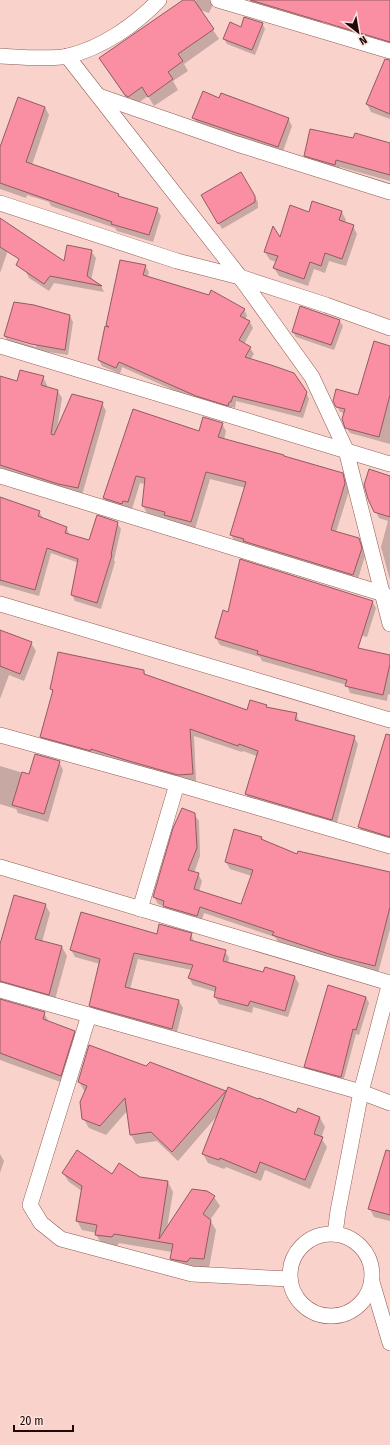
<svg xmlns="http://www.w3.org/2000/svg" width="390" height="1445" viewBox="0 0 390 1445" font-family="'Fira Sans Condensed',sans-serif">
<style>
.shadow{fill:#0003;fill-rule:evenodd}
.building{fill:#fa8fa3;stroke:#935a64}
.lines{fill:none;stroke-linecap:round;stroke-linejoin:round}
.street-casing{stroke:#925a52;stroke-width:16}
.street{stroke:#fff;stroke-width:15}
</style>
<rect width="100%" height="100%" fill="#f9d2cb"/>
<g class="shadow">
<polygon points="196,0 215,0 209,13 200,10 219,39 184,64 188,71 173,81 178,90 154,106 148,96 134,106 131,105 100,59 199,8 195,2"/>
<polygon points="250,0 327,0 320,28 255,8"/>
<polygon points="346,0 390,0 390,48 343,34 338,26"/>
<polygon points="262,23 265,29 255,55 227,44 224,39 241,28"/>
<polygon points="390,66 390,119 371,112 367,104"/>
<polygon points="45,107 49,115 32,165 118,195 120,198 157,209 161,216 153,242 117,231 115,228 51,206 49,202 27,195 26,198 0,189 0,153"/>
<polygon points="193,117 288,118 292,126 282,154 198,125"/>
<polygon points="354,139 390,144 390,181 340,167 339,172 309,163 305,155"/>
<polygon points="240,173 258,202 258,208 222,229 203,196"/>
<polygon points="342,212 346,220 345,223 353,226 357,234 346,266 329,261 325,273 314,269 308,286 279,276 274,268 277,262 270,260 265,252 309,213"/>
<polygon points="0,219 14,233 0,273"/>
<polygon points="91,251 96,258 91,280 101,286 104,292 54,283 49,291 29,278 25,270 65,262"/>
<polygon points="145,266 149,272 147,278 244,309 247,316 245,319 250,322 253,328 244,344 250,348 254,354 250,360 306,392 309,399 303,418 236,401 235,408 232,407 231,411 200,402 122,367 120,374 102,366 99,360 109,328 107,324"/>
<path d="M70 316 73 322 68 355 35 350 8 342 5 336ZM8 336 36 345V347L8 338Z"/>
<polygon points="339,320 343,326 334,350 296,337 293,332"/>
<polygon points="390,347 390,444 350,433 346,427 344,413 340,412 337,406 358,396"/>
<polygon points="0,377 18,382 43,377 47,385 46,387 57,390 62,398 57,429 102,403 106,411 82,495 0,471"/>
<polygon points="134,410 199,433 222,424 226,431 224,440 342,474 346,482 349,491 336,532 358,539 363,547 365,556 357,582 235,542 231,535 246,488 210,479 195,529 170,522 168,519 147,513 143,506 145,484 140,483 132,509 108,506 104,498"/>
<polygon points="390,478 390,580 381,547 388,521 379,518 369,498"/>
<polygon points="0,498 39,512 43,518 66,527 70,535 89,541 117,523 121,529 114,560 115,562 101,609 75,601 72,595 79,563 51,553 39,596 0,585"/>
<polygon points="372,601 376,608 367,637 329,627 324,647 390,667 390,695 388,694 387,701 350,693 347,685 262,661 260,657 220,645 216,638 229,613"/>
<polygon points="0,631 31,643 36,651 24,681 9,675 0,699"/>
<polygon points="144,671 146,676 248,711 266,706 267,709 296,714 300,723 354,737 358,744 336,826 250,801 246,794 257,756 243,751 242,752 194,736 196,781 183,782 45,744 41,737 53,693 51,689"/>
<polygon points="390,752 390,841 363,833 359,827"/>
<polygon points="59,762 63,770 48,822 18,813 16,809 0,804 0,766 30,775"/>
<polygon points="194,814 199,821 200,856 194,873 198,874 202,881 199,892 242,905 252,876 230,869 226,862 261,838 263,840 298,856 390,873 390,929 378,973 278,942 275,937 204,913 201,923 168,913 164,906 158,904 154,897"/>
<polygon points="45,904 50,913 42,942 62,947 67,956 54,1003 0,992 0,945"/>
<polygon points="191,934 194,942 225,951 229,958 228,963 264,973 295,977 299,984 288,1017 253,1007 252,1013 219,1004 215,997 216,992 193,985 189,978 192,970 138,959 130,989 179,1001 183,1008 176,1036 94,1012 90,1006 100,964 75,957 71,950 158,935"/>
<polygon points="366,997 369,1003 359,1035 356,1034 343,1082 308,1072 305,1066"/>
<polygon points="0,1000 44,1013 49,1022 74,1032 79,1041 66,1084 0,1060"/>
<polygon points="146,1068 225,1092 226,1094 297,1114 298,1110 320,1118 325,1127 321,1138 327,1147 310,1189 265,1170 261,1181 226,1167 224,1169 208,1163 203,1154 217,1116 178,1161 157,1141 136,1144 131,1135 127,1111 106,1135 89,1128 83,1118 85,1092 79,1082"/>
<polygon points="0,1154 4,1161 0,1173"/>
<polygon points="63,1173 112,1175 168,1182 173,1192 167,1228 214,1197 220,1206 210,1220 216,1230 209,1268 195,1267 192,1271 177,1268 171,1259 172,1252 119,1243 117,1246 102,1244 96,1235 97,1233 82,1230 77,1221 82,1191 69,1182"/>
<polygon points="390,1179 390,1221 374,1217 370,1209"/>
</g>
<g class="building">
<polygon points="183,0 194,0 214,29 178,54 183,61 168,72 173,79 148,97 142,87 128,97 125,95 99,58"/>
<polygon points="250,0 390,0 390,42"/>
<polygon points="244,17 263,23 252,50 223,39 230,22 241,27"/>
<polygon points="385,59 390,60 390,114 366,104"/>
<polygon points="203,91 219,98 221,93 289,118 278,147 192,118"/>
<polygon points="18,97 45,107 26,162 119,194 118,196 158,208 149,235 111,224 112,222 0,183 0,147"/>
<polygon points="310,129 353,138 355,133 390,143 390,175 336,160 335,165 304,156"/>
<polygon points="241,172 255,196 255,202 218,224 201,195"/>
<polygon points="312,201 342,211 339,220 354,225 342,259 325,253 321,266 310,262 304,279 273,268 278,256 264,252 273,226 280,237 290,205 309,212"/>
<polygon points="0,218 64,261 67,245 92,250 87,276 102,286 50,276 44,284 16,265 19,259 0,247"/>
<polygon points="120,260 146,265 143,275 209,295 211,290 245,309 240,316 250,321 239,340 251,347 245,357 271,365 294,373 307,392 300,412 233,396 231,402 229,402 228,406 196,396 119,362 116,368 98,360 105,326 109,327 106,325"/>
<polygon points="14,302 34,305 70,315 65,350 31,344 4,336"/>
<polygon points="300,306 340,320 331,345 292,332"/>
<polygon points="374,341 390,346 390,395 379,437 345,428 342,419 345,409 336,407 333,401 336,389 358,395"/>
<polygon points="20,370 44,376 41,385 58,390 51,434 54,435 72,394 103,402 78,488 58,484 0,465 0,376 17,381"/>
<polygon points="133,409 199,431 203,417 223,423 218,437 284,455 284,456 343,473 345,483 331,530 359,538 362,548 353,575 243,541 244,539 230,535 246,482 206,472 191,522 164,515 165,512 142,506 145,478 136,476 128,502 123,501 122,504 103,498"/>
<polygon points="369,469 390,476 390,517 374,512 368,499 364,485"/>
<polygon points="0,497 40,511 38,516 67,527 65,533 89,540 97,515 118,522 111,555 112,555 97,603 71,595 78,559 47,548 35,590 0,580"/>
<polygon points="240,559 373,601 358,648 390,655 390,664 383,695 345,686 347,680 257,654 258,651 215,638 223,610 228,612"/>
<polygon points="0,630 32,642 20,674 0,666"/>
<polygon points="58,652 144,670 144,674 247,710 250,700 267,705 266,707 297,713 295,720 355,736 332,820 245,794 258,751 239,744 238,746 190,729 193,774 178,775 129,761 91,749 91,751 40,737 53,690 50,689"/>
<polygon points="386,734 390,735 390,837 358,827"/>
<polygon points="35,754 60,761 44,814 12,805 22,772 29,774"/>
<polygon points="182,808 195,813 197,848 188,870 199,873 194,889 241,904 253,870 225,862 234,829 262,837 261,839 297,854 298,851 390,872 390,907 375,966 335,956 272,935 274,932 200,907 197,916 163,906 164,901 153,897 173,828"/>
<polygon points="14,895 46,904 35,939 62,946 49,995 0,981 0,944"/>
<polygon points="81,912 157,934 159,924 192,933 190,940 226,950 223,961 263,972 265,967 295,976 285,1011 250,1001 248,1006 214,997 216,987 188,978 193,965 134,953 125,987 179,1000 172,1029 89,1006 100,959 70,950"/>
<polygon points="328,985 366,997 356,1030 353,1029 341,1077 304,1067"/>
<polygon points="0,999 45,1012 43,1019 75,1031 61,1076 0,1053"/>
<polygon points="89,1045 146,1066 150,1062 226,1091 172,1152 151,1132 130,1135 125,1098 100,1126 82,1119 80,1102 87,1086 78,1082"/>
<polygon points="228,1087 258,1099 259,1098 296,1113 298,1108 320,1117 314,1134 323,1137 305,1180 260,1162 256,1173 220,1158 219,1160 202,1154"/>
<polygon points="77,1150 112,1174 119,1163 140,1177 168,1181 159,1239 192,1189 207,1191 215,1196 203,1214 211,1220 204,1259 190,1258 187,1262 170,1259 173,1244 114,1234 112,1237 95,1235 97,1225 76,1221 82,1186 62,1173"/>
<polygon points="386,1150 390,1151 390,1215 368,1209"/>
</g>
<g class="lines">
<defs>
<g id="street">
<polyline points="218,0 390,51"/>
<path d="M0 56C19 57 50 60 68 56 102 48 135 25 159 0"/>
<polyline points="67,56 240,277 312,377 346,450 390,624"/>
<polyline points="99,96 237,144 390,192"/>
<polyline points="0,203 177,261 240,277 326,305 390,328"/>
<polyline points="0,346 390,464"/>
<polyline points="0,476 384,594"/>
<polyline points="0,604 390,720"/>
<polyline points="0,735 177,784 390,846"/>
<polyline points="0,867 390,983"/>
<polyline points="140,909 177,784"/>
<polyline points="0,990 361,1092 390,982"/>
<polyline points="89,1015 30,1205 41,1223 61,1239 192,1274 289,1279"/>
<polyline points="335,1234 338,1211 361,1092 390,1103"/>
<circle cx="331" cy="1275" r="41"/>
<polyline points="372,1282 390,1343"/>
</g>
</defs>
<use href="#street" class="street-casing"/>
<use href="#street" class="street"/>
</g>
<g transform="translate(358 32) rotate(149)" stroke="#fde2de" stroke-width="3" paint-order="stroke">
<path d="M0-3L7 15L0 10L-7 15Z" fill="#1e0907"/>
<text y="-6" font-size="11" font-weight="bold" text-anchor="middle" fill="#1e0907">N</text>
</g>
<path d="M14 1425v6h59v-6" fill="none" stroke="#1e0907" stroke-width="2"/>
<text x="20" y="1425" font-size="12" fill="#1e0907" stroke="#fde2de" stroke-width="3" paint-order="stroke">20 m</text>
</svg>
